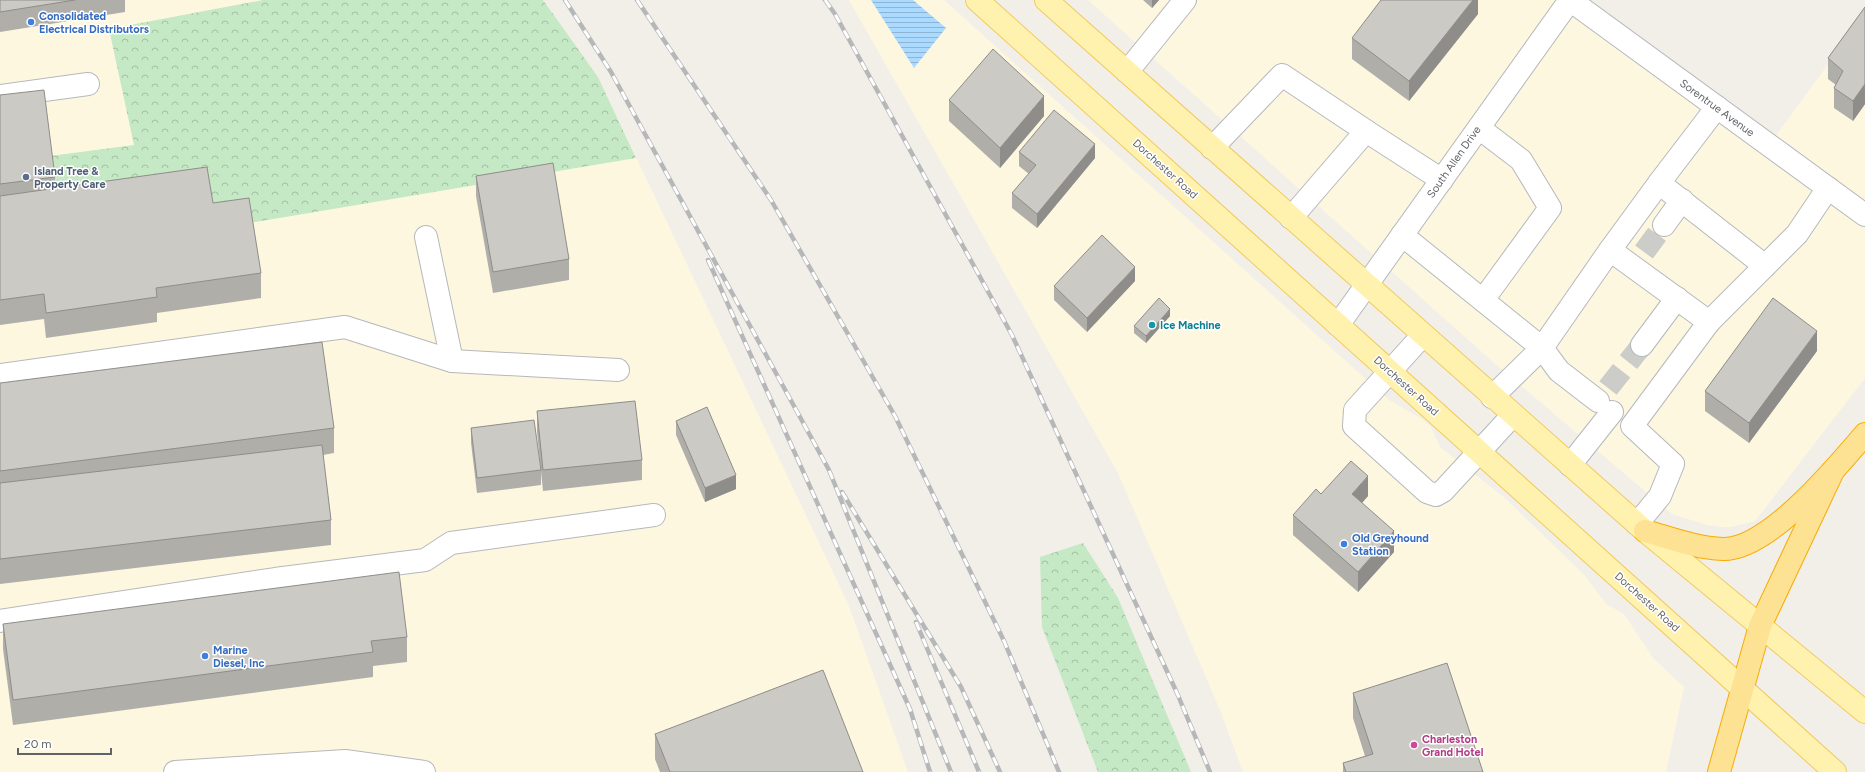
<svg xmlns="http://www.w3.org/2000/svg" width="1865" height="772" viewBox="0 0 1865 772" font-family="Figtree,sans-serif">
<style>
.commercial{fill:#fef7e0}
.forest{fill:url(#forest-crowns)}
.water{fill:url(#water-rules)}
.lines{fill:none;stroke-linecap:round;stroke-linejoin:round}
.minor-tunnel{stroke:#ccccc8;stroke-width:22;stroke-dasharray:22 11;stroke-linecap:butt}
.minor-casing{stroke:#b5b8bc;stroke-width:24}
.major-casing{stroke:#f2c960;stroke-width:24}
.highway-casing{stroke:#f9ab00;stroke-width:24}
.minor{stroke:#fff;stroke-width:22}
.major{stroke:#fff2af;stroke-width:22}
.highway{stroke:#fde293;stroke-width:22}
.rail-casing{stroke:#b6b7b8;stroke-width:4.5}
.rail{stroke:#fff;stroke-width:3;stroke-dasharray:9;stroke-linecap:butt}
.wall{fill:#afaea9}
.shaded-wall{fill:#8f8d8a}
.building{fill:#cccac5;stroke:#8f8d8a}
.shop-dot{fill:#3f7fe0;stroke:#fff;stroke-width:1.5}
.service-dot{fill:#5c6f8a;stroke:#fff;stroke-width:1.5}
.culture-dot{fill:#0f9aa8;stroke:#fff;stroke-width:1.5}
.hotel-dot{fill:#d1479c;stroke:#fff;stroke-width:1.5}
.labels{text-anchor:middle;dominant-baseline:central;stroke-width:3;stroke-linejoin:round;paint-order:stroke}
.shop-label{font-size:11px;font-weight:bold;fill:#366cbe;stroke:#fff;text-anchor:start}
.street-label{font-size:11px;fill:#5f6368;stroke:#fff}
.service-label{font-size:11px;font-weight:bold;fill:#4e5e75;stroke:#fff;text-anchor:start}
.culture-label{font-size:11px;font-weight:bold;fill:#0d838f;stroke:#fff;text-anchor:start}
.hotel-label{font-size:11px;font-weight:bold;fill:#b23c85;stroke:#fff;text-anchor:start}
</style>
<defs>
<pattern id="forest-crowns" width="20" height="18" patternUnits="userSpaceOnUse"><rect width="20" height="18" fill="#c5e8c5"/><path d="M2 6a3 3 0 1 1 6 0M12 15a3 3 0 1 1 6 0" fill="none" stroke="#a3c0a4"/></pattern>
<pattern id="water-rules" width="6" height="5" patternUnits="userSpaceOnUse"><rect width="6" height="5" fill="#aadaff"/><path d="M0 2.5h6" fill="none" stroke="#8eb4d2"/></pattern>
</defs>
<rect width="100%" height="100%" fill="#f1efe8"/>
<g class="commercial">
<polygon points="0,0 543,0 598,77 849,606 908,772 0,772"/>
<polygon points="849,0 944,0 1389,400 1422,419 1431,427 1440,447 1505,498 1585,576 1606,604 1624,614 1653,658 1684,687 1666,772 1243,772 1220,710 1118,473"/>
<polygon points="1088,0 1570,0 1769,145 1865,14 1865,378 1755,521 1731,527 1721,527 1707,525 1672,514 1493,362"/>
</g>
<g class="forest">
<polygon points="263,0 543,0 598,77 636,158 249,223 55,197 50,156 134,145 109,29"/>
<polygon points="1083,543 1118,598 1191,772 1098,772 1042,627 1040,557"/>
</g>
<polygon class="water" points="871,0 913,0 946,28 914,68"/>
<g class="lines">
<g class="minor-tunnel">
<polyline points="1644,252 1664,225"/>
<polyline points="1608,388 1642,345"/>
</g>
<defs>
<g id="minor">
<polyline points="1570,0 1865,215"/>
<polyline points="1127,72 1185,0"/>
<polyline points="0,96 88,84"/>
<polyline points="1717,107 1659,183 1765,266"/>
<polyline points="1479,128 1521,160 1550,208 1483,300"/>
<polyline points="1212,148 1282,75 1366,131"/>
<polyline points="1291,218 1366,131 1442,180"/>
<polyline points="1664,225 1682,200"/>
<polyline points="1402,235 1542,348 1559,371 1598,401"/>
<polyline points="426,237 452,361"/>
<polyline points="1610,250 1659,183"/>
<polyline points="1338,325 1570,0"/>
<polyline points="1423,335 1355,410 1354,426 1427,492 1436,495 1443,491 1513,415"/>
<polyline points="1642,345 1677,298"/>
<polyline points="0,375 345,327 452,361 618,370"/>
<polyline points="1492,397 1542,348 1610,250 1709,322 1797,234 1828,188"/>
<polyline points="1570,465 1612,412"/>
<polyline points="1637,524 1660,496 1673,464 1632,426 1709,322"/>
<polyline points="0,621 275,579 425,560 451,543 654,515"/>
<polyline points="175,772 345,761 424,772"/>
</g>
<g id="major">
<polyline points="977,0 1835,772"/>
<polyline points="1046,0 1645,531 1865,712"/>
</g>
<g id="highway">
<path d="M1645 531C1670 538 1696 548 1723 549 1768 550 1836 468 1865 434"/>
<polyline points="1719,772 1760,626 1833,471"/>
</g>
</defs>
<use href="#minor" class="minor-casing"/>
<use href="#major" class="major-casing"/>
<use href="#highway" class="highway-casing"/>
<use href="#minor" class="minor"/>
<use href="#major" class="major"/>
<use href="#highway" class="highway"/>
<defs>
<g id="rail">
<polyline points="565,0 611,72 829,470 951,772"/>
<polyline points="637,0 771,200 895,416 1004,641 1059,772"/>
<polyline points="825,0 835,14 1012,335 1177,693 1210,772"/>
<polyline points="708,260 910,709 930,772"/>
<polyline points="842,492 961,687 1000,772"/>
<polyline points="916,622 979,772"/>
</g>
</defs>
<use href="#rail" class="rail-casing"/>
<use href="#rail" class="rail"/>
</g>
<g class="wall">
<polygon points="0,0 125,0 125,12 0,32"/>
<polygon points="1143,0 1159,0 1152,8"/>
<polygon points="1478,0 1478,14 1409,101 1352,59 1352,38"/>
<polygon points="1865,7 1865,104 1853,121 1834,108 1834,88 1836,85 1828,79 1828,58"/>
<polygon points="0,95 55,177 55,188 213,203 261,273 261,298 157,313 157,322 46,338 44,319 0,325"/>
<polygon points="949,100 1044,116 1000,168 949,121"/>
<polygon points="1019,152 1095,158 1037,228 1012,208 1012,193 1029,174 1019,166"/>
<polygon points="476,176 569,259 569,280 493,293 476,196"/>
<polygon points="1135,281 1087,332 1054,300 1054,286"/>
<polygon points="1170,316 1146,343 1134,333 1134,326"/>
<polygon points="1817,351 1749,443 1705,411 1705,391"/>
<polygon points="0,383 334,428 334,453 323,455 331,520 331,545 0,584"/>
<polygon points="537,411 642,460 642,480 543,491 537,432"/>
<polygon points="676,421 736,489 705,502 676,435"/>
<polygon points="471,428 541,470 541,485 477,493 471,443"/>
<polygon points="1321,494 1368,496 1362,503 1394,552 1358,592 1293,535 1293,515"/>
<polygon points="3,624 407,637 407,662 373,666 373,677 13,725 3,649"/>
<polygon points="1353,693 1483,772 1343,772 1343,763 1365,756 1353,718"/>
<polygon points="655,734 863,772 660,772 655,759"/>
</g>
<g class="shaded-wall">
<polygon points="1152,0 1159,0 1152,8"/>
<polygon points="1473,0 1478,0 1478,14 1409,101 1409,81"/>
<polygon points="1865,84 1865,104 1853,121 1853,101"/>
<polygon points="1044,96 1044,116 1000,168 1000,148"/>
<polygon points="1095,144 1095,158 1037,228 1037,214"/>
<polygon points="1135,267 1135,281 1087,332 1087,318"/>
<polygon points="1170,309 1170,316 1146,343 1146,336"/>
<polygon points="1817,331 1817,351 1749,443 1749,423"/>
<polygon points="736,475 736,489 705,502 705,488"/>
<polygon points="1368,476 1368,496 1352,514 1352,494"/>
<polygon points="1394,531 1394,552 1358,592 1358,572"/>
</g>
<g class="building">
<polygon points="0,0 75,0 0,12"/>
<polygon points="1381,0 1473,0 1409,81 1352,38"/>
<polygon points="1865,7 1865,84 1853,101 1834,88 1843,71 1828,58"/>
<polygon points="993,49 1044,96 1000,148 949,100"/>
<polygon points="44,90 55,177 0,184 0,95"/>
<polygon points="1054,110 1095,144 1037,214 1012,193 1036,165 1019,152"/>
<polygon points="553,163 569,259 493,272 476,176"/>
<polygon points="207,167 213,203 249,198 261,273 156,288 157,297 46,313 44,294 0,300 0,196"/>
<polygon points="1102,235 1135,267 1087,318 1054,286"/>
<polygon points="1159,298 1170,309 1146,336 1134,326"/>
<polygon points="1773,298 1817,331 1749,423 1705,391"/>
<polygon points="322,342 334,428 0,471 0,383"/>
<polygon points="635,401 642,460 543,470 537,411"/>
<polygon points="707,407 736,475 705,488 676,421"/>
<polygon points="534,420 541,470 477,478 471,428"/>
<polygon points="322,445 331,520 0,559 0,483"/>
<polygon points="1351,461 1368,476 1352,494 1394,531 1358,572 1293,515 1316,489 1321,494"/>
<polygon points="399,572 407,637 371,641 373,652 13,700 3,624"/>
<polygon points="1447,663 1483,772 1346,772 1343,763 1373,754 1353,693"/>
<polygon points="823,670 863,772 670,772 655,734"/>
</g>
<g class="shop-dot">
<circle cx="31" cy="22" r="4"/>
<circle cx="1344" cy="544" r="4"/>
<circle cx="205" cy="656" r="4"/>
</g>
<circle class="service-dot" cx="26" cy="177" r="4"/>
<circle class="culture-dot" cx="1152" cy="325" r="4"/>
<circle class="hotel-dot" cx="1414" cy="745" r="4"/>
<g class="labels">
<g class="shop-label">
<text x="39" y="16">Consolidated<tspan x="39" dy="13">Electrical Distributors</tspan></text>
<text x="1352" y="538">Old Greyhound<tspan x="1352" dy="13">Station</tspan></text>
<text x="213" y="650">Marine<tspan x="213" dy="13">Diesel, Inc</tspan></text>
</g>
<g class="street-label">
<text transform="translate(1717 108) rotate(36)">Sorentrue Avenue</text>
<text transform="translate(1454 162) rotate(-55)">South Allen Drive</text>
<text transform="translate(1165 169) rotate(42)">Dorchester Road</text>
<text transform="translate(1406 386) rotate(42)">Dorchester Road</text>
<text transform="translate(1647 602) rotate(42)">Dorchester Road</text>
</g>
<g class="service-label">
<text x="34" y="171">Island Tree &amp;<tspan x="34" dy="13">Property Care</tspan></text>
</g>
<g class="culture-label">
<text x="1160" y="325">Ice Machine</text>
</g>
<g class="hotel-label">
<text x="1422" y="739">Charleston<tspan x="1422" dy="13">Grand Hotel</tspan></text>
</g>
</g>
<path d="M18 748v6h93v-6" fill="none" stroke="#5f6368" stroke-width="2"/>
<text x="24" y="748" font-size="12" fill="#5f6368" stroke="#ffffff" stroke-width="3" paint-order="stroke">20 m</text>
</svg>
